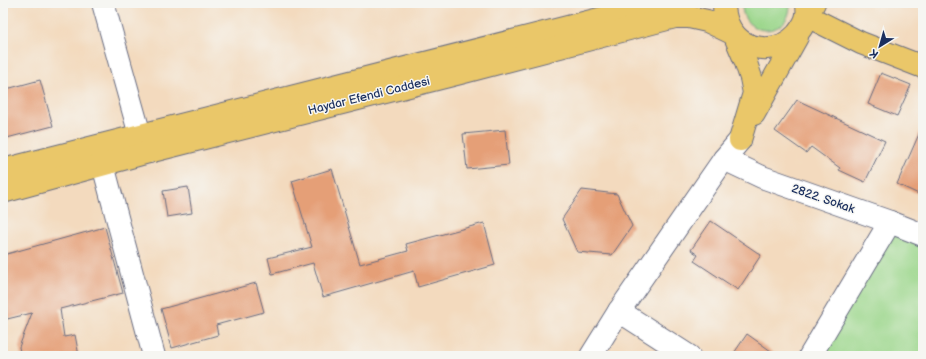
<svg xmlns="http://www.w3.org/2000/svg" width="926" height="359" viewBox="0 0 926 359" font-family="'Balsamiq Sans',sans-serif">
<style>
.green{fill:#9ad689;stroke:#5a8274}
.building{fill:#e59f77}
.lines{fill:none;stroke-linecap:round;stroke-linejoin:round}
.minor-casing{stroke:#676b80;stroke-width:24}
.major-casing{stroke:#676b80;stroke-width:24}
.highway-casing{stroke:#676b80;stroke-width:24}
.minor{stroke:#fff;stroke-width:22}
.major{stroke:#eac769;stroke-width:22}
.highway{stroke:#eac769;stroke-width:22}
.labels{text-anchor:middle;dominant-baseline:central;stroke-width:3;stroke-linejoin:round;paint-order:stroke}
.street-label{font-size:12px;fill:#1b2f5e;stroke:#f6f6f2}
</style>
<rect width="100%" height="100%" fill="#f6f6f2"/>
<filter id="ink" filterUnits="userSpaceOnUse"><feTurbulence type="fractalNoise" baseFrequency=".025" numOctaves="2"/><feDisplacementMap in="SourceGraphic" scale="8" xChannelSelector="R" yChannelSelector="G"/><feConvolveMatrix kernelMatrix="1 2 1 2 8 2 1 2 1" color-interpolation-filters="sRGB"/></filter>
<filter id="wash" filterUnits="userSpaceOnUse"><feTurbulence type="fractalNoise" baseFrequency=".012" numOctaves="4" result="noise"/><feDisplacementMap in="SourceGraphic" scale="16" xChannelSelector="R" yChannelSelector="G"/><feGaussianBlur stdDeviation="0.9" result="paint"/><feColorMatrix in="noise" values="0 0 0 0 0 0 0 0 0 0 0 0 0 0 0 0 0 1.4 0 .05"/><feComposite in="paint" operator="in"/></filter>
<g filter="url(#wash)">
<rect width="100%" height="100%" fill="#f3dabe"/>
<g class="green">
<path d="M742 3H790C792 39 740 39 742 3Z"/>
<polygon points="892,231 923,245 923,356 819,356"/>
</g>
<g id="blocks">
<g class="building">
<polygon points="881,73 911,85 897,116 868,104"/>
<polygon points="40,80 53,126 3,139 3,90"/>
<polygon points="797,100 885,141 865,182 839,170 840,168 811,147 806,153 775,131"/>
<polygon points="923,125 923,196 897,184"/>
<polygon points="505,130 509,165 467,169 463,134"/>
<polygon points="332,169 360,264 408,251 406,244 484,223 495,265 418,287 414,271 323,297 313,263 272,274 268,258 312,247 292,181"/>
<polygon points="188,187 192,213 167,217 163,191"/>
<polygon points="582,190 617,194 632,226 612,255 577,252 562,219"/>
<polygon points="711,221 761,255 738,290 694,261 698,255 691,250"/>
<polygon points="105,227 123,293 60,309 64,337 75,335 79,356 21,356 19,347 32,313 3,320 3,255"/>
<polygon points="256,283 264,312 216,325 218,335 172,348 161,309"/>
<polygon points="747,334 778,356 732,356"/>
</g>
</g>
</g>
<g filter="url(#ink)">
<use href="#blocks" fill-opacity="0" stroke="#676b80" stroke-width="1"/>
<g class="lines">
<defs>
<g id="minor">
<polyline points="103,3 140,135 149,152"/>
<polyline points="724,159 762,177 890,222 923,235"/>
<polyline points="103,165 154,356"/>
<polyline points="619,311 689,356"/>
<polyline points="591,356 619,311 724,159 740,140"/>
<polyline points="810,356 890,222"/>
</g>
<g id="major">
<path d="M724 3C724 10 725 17 728 24 740 52 777 56 797 34 801 29 806 22 807 15 808 12 807 7 807 3"/>
<polyline points="807,16 861,43 923,67"/>
<polyline points="754,114 797,37"/>
<polyline points="3,170 662,3"/>
<polyline points="3,192 149,152 460,73 675,17 689,17 707,21 734,34 745,60 751,78 754,93 740,140"/>
</g>
<polyline id="highway" points="807,16 814,3"/>
</defs>
<use href="#minor" class="minor-casing"/>
<use href="#major" class="major-casing"/>
<use href="#highway" class="highway-casing"/>
<use href="#minor" class="minor"/>
<use href="#major" class="major"/>
<use href="#highway" class="highway"/>
</g>
</g>
<g class="labels">
<g class="street-label">
<text transform="translate(369 96) rotate(-14)">Haydar Efendi Caddesi</text>
<text transform="translate(823 199) rotate(19)">2822. Sokak</text>
</g>
</g>
<rect width="926" height="359" fill="none" stroke="#f6f6f2" stroke-width="16"/>
<g transform="translate(880 46) rotate(217)" stroke="#f6f6f2" stroke-width="3" paint-order="stroke">
<path d="M0-3L7 15L0 10L-7 15Z" fill="#1b2f5e"/>
<text y="-6" font-size="11" font-weight="bold" text-anchor="middle" fill="#1b2f5e">K</text>
</g>
</svg>
